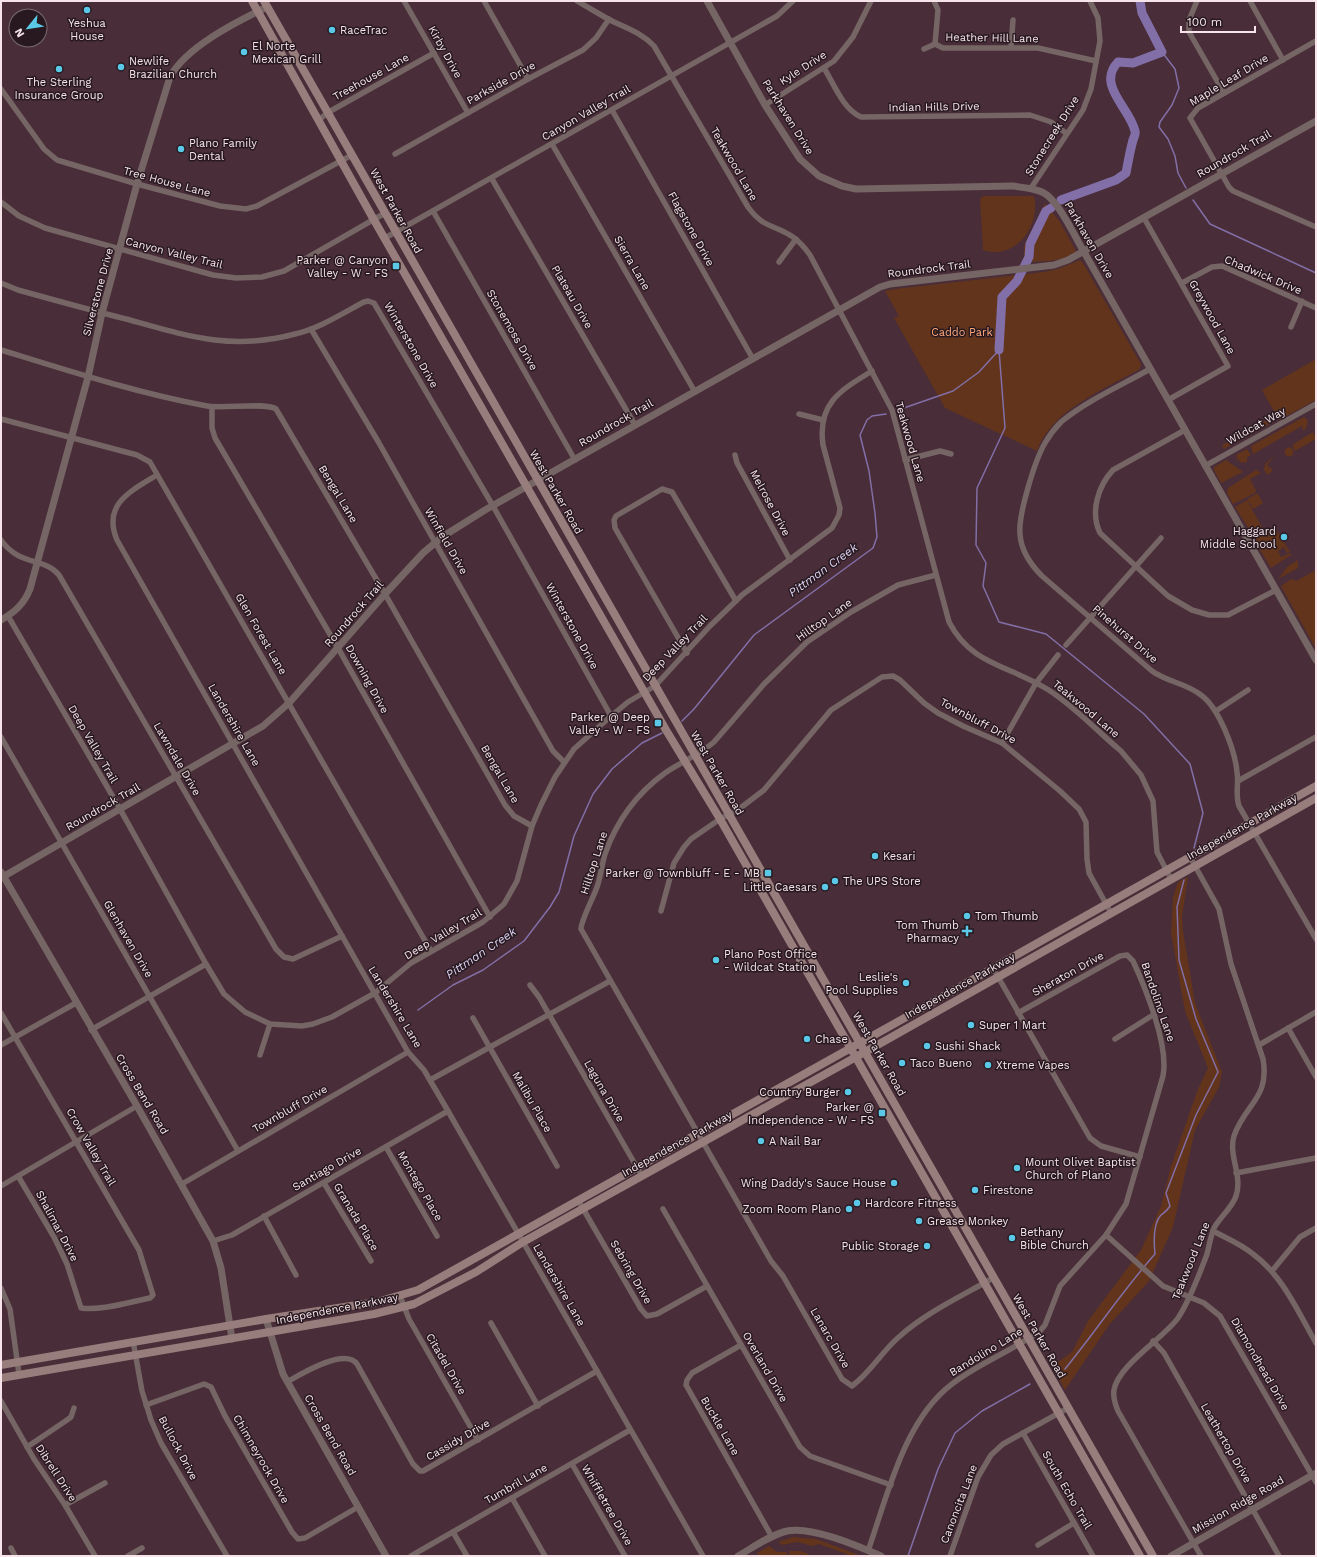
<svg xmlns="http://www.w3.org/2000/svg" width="1317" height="1557" viewBox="0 0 1317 1557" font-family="'Work Sans',sans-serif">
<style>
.green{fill:#62341c}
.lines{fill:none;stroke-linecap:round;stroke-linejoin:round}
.stream{stroke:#826fa7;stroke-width:1.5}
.river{stroke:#826fa7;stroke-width:9}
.minor{stroke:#756564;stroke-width:5.5}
.tertiary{stroke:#756564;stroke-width:7}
.secondary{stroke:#977e7d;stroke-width:8}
.poi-dot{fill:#5ac8e6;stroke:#27191f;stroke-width:1.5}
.labels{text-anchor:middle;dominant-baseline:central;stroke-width:3;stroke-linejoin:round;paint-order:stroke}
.poi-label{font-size:11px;fill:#f7e4eb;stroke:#27191f;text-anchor:start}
.street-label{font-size:11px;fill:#f7e4eb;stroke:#27191f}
.park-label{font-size:11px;fill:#ffa97e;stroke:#27191f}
.water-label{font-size:12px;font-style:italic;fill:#ddd3f4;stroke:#27191f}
</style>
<rect width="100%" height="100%" fill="#492d38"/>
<g class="green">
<path d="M983 196H1034C1041 225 1016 261 983 250L980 199Z"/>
<path d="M1045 203 1060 222 1076 251C1064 263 1039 261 1024 262V246Z"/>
<path d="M1080 260 1083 263 1141 364 1140 369C1105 389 1051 410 1037 451L945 408 894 318 899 316 885 291 895 289 1044 272 1058 269Z"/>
<polygon points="1316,359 1316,400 1279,420 1262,390"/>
<polygon points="1304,417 1306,418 1308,422 1305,430 1303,431 1302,426 1253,454 1251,446"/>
<polygon points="1270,418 1273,422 1244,438 1242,434"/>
<polygon points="1313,432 1316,439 1295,451 1292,445"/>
<polygon points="1240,435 1242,439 1224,449 1222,445"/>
<circle cx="1289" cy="452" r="4.5"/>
<polygon points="1247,449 1251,455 1247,457 1247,462 1242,463 1237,459 1236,455"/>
<polygon points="1275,455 1267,465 1273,470 1268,475 1264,470 1265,464"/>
<polygon points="1226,460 1243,472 1221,483 1214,470 1214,467"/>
<polygon points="1256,470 1261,473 1250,479 1256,491 1255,493 1233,504 1227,493 1228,488"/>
<polygon points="1256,494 1258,494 1263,503 1253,509 1247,499"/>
<polygon points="1247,500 1264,531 1254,537 1235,507"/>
<polygon points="1275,527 1290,552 1287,553 1284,547 1278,551 1281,557 1290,553 1291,555 1271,568 1254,540"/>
<polygon points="1298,560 1298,568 1278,579 1288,566"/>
<polygon points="1316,570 1316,649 1281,586 1291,579 1296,581"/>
<polygon points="1188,877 1182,917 1183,931 1195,1003 1222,1072 1219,1087 1195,1130 1173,1227 1149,1281 1109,1325 1065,1390 1052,1366 1072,1352 1088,1321 1141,1250 1161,1206 1171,1166 1198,1089 1208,1068 1185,1011 1171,933 1173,897 1178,882"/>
<polygon points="793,1537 816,1539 862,1556 852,1556 819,1544 813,1546 797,1542 782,1545 778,1542"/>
<polygon points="769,1546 777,1552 786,1552 788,1556 759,1556 757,1553"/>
<polygon points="789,1551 801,1551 808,1554 807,1556 801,1554 800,1556 789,1556"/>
</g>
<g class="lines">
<g class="stream">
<polyline points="1162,52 1175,69 1179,88 1172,105 1160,122 1159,127 1168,139 1175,156 1178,173 1186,188"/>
<polyline points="1193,200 1210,224 1316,273"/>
<polyline points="999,350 1005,428 977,488 976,545 986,563 983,586 999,622 1046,634 1144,714 1190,764 1203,813 1194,848"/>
<polyline points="898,410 953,391 979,372 999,350"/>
<polyline points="682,721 694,709 754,635 873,548 877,537 875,513 869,471 860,435 867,420 872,416 886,414"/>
<polyline points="418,1010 453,985 483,970 524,941 550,907 559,892 574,836 593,794 612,769 642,743 662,733"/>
<path d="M1065 1369C1096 1331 1123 1290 1155 1254 1154 1244 1153 1223 1161 1215 1165 1212 1167 1211 1170 1206L1166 1193 1196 1115 1218 1072 1196 1019 1179 960 1177 907 1184 880"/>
<polyline points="908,1556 938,1469 955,1433 982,1411 1030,1384"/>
</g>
<g class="river">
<path d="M1061 200 1116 180 1126 173C1128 162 1130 151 1133 140 1134 137 1136 134 1135 131 1130 108 1096 85 1118 62L1133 63 1162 52 1142 13 1140 1"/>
<polyline points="999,350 1002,297 1017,281 1029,257 1030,244 1046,211 1051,208"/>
</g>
<g class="minor">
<polyline points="404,1 468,113"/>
<polyline points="484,1 528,79"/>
<path d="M577 1C587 7 598 13 608 19 625 28 641 32 654 46L748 207C764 229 774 224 793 237 800 242 805 248 810 255L892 410 949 622C972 666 1009 665 1047 689 1073 705 1097 731 1121 751L1141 775 1153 801 1157 852 1171 879"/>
<polyline points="934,1 938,10 935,44"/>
<polyline points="1197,1 1189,20 1189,32 1224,93"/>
<polyline points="1250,1 1283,60"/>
<polyline points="1316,41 1198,108 1190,118 1229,187 1233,191 1316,227"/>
<polyline points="1011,47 1013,20"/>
<polyline points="924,49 935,44 943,48 1038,48 1096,61"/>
<path d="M824 68C834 84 843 109 861 117L1030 115 1051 122 1066 133"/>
<polyline points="1,89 44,149 57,160 137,184 220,206 246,209 257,206 352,155"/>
<polyline points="765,105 834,61 853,37 871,1"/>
<polyline points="612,110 753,359"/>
<polyline points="319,120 327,113 434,53"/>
<polyline points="552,144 695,392"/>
<polyline points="395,154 528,79 583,50 596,38 609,19"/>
<polyline points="492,179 635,425"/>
<polyline points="1031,188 1083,110 1091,89 1100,41 1098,18 1090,1"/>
<polyline points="1,202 19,216 45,228 213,275 236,278 262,277 284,271 385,213"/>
<polyline points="433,211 575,460"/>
<polyline points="1144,218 1228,366 1168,400"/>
<polyline points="385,238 777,16 793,1"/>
<polyline points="779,262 796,239"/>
<path d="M1 283 18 290C54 300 90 310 126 319 187 336 232 351 295 334 320 328 341 314 364 302L368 301 374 303 493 506 611 716"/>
<polyline points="1182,283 1212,267 1222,266 1316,308"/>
<polyline points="1291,327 1302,301"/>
<polyline points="311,329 379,443 553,751 564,762"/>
<path d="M1 350C69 371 137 393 207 406 222 409 267 402 276 409L385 594 505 805 514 816 532 826"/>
<path d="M1150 369C1122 385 1086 401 1061 422 1055 428 1049 436 1045 443 1035 460 1018 515 1020 534 1021 551 1030 564 1042 576L1152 671C1167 682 1186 683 1201 695 1219 708 1235 750 1237 772 1239 783 1235 795 1239 806L1316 939"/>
<polyline points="212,407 212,428 215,438 338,648 490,917"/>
<polyline points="799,414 823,420"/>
<polyline points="1,419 137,455 150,462 431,951"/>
<path d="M1185 430 1113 470C1098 486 1090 512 1100 533L1168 596 1192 610 1209 615H1228L1276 590"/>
<polyline points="735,455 737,463 790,560"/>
<polyline points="905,460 940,451 951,454"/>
<polyline points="1205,466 1316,404"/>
<path d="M157 475C131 491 102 504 117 540L408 1052 424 1070 448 1111 703 1556"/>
<path d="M1 540C20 567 45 557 59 575L276 949 284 957 293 959 342 936"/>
<path d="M936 575 898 585 851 612 807 642 764 684 714 742C699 755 681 762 665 773 636 794 617 820 605 854 602 864 601 874 598 884 595 895 581 920 581 929L771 1261 783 1276 842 1379 852 1386C871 1372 882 1351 900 1336 927 1312 962 1296 993 1278"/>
<path d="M8 616 120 809 206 964 224 994 245 1012 270 1024 302 1026 313 1024 332 1017 375 993 411 963 483 922 504 904 517 881 532 826 541 805 555 777 574 749 611 716 628 702 655 686 710 626 742 595 832 528 839 515 840 508 823 445C817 403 841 390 872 371"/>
<polyline points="1066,645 1161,538"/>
<polyline points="687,653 615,528 614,520 616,516 662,489 672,492 736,601"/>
<polyline points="1216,711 1248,690"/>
<polyline points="1,737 238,1151"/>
<polyline points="1002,743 1036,683 1058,655"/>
<polyline points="1238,781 1316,737"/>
<path d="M1190 857 1219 909 1231 964 1263 1059C1270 1098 1245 1104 1234 1136 1228 1155 1243 1176 1236 1196 1232 1208 1220 1217 1214 1228 1210 1238 1209 1248 1206 1257 1198 1277 1190 1300 1178 1318 1164 1338 1118 1365 1114 1390 1113 1397 1115 1404 1118 1411L1201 1556"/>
<polyline points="661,911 674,863 684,847 691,839 720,819 739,809 764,790 831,710 882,677 893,676 900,680 924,703 938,713 963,726 1002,743 1060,791 1079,809 1086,822 1087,859 1089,873 1111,913"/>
<polyline points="993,968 1090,1138 1101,1146 1140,1157"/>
<polyline points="530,985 539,997 639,1171"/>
<path d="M1 1013 139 1250 153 1295 150 1298C130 1302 101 1311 81 1308L67 1264 54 1237 18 1176"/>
<polyline points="473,1018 557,1166"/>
<polyline points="1288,1028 1316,1077"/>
<polyline points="91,1030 206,964"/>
<polyline points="1115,1039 1153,1015"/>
<polyline points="1,1045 76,1003"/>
<polyline points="1259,1045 1316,1012"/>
<polyline points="260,1055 270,1024"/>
<polyline points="430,1080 610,981"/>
<polyline points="386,1147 437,1236"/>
<polyline points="1236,1173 1316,1158"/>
<polyline points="324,1183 371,1261"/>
<polyline points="182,1184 408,1052"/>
<polyline points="1,1186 137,1106"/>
<polyline points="578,1200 641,1309 647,1316 657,1314 707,1286"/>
<polyline points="663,1209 800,1447 810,1456 891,1485"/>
<polyline points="264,1216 296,1275"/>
<path d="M1213 1231C1226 1238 1241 1244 1253 1254 1283 1276 1298 1312 1316 1343"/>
<polyline points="1106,1235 1163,1286 1204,1303 1220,1316 1316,1482"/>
<polyline points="213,1241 232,1235 448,1111"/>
<polyline points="1272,1271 1300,1237 1316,1228"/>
<polyline points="1,1288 10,1309 19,1374"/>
<polyline points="400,1296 409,1319 478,1440"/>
<polyline points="491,1323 538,1406"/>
<polyline points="133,1341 142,1391 151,1420 161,1443 227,1556"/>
<polyline points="1153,1341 1164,1353 1279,1556"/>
<polyline points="741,1345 692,1373 687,1380 686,1385 772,1537"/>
<path d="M287 1382C301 1374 345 1347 357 1364L413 1464 420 1471H423L597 1371"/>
<polyline points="1,1401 34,1459 65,1505 95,1556"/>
<polyline points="146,1405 204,1384 211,1387 225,1416 292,1532 298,1539 305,1538 358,1507"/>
<polyline points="1023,1433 1093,1556"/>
<polyline points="27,1447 67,1420 71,1417 74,1408"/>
<polyline points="572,1464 625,1556"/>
<polyline points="512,1498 545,1556"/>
<polyline points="65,1505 105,1483"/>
<polyline points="453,1532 467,1556"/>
<polyline points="1038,1545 1074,1523"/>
<polyline points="11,1548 15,1556"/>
<path d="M868 1551C887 1497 904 1420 952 1384 979 1363 1012 1351 1040 1331L1045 1325 1060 1286 1106 1235 1126 1204 1163 1076C1169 1046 1146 989 1133 961L1127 955 1120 956 1018 1013"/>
<polyline points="128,1556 142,1548"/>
<polyline points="411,1556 630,1430"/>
<polyline points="950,1556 978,1477 991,1455 1003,1444 1068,1408"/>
</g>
<g class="tertiary">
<path d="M707 1 765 105 800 159 819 176 842 186 856 189 1012 186C1022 187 1033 188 1042 192 1058 199 1075 237 1084 252L1316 660"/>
<path d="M1 620C15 612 24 604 30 589L88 377 102 313 137 184 170 77C186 47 236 22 267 7"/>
<polyline points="1,872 137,1106 213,1241 221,1268 232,1339"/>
<polyline points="1,878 263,726 289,703 385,594 423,553 442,537 485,510 880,287 890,284 1054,265 1068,260 1316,121"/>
<polyline points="266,1319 283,1374 386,1556"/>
<path d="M738 1556C754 1547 770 1535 787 1531 812 1526 858 1546 881 1556"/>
<polyline points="1171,1556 1316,1473"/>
</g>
<g class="secondary">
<polyline points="252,1 374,220 666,730 720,819 1140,1556"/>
<polyline points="264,1 1153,1556"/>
<polyline points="1,1365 266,1319 377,1302 418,1290 892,1025 1316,786"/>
<polyline points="1,1378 374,1314 414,1304 476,1272 523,1242 865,1052 1316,798"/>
</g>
</g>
<g class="poi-dot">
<circle cx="87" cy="10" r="4"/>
<circle cx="332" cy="30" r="4"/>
<circle cx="244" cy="52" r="4"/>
<circle cx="121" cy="67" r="4"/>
<circle cx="59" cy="69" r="4"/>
<circle cx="181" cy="149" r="4"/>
<rect x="392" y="262" width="8" height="8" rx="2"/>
<circle cx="1284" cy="537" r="4"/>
<rect x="654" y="719" width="8" height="8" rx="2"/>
<circle cx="875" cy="856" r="4"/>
<rect x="764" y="869" width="8" height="8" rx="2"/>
<circle cx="835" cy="881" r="4"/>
<circle cx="825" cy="887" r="4"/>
<circle cx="967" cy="916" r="4"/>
<path d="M965 925h4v4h4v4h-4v4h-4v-4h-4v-4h4z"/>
<circle cx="716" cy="960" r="4"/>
<circle cx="906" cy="983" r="4"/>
<circle cx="971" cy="1025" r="4"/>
<circle cx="807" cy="1039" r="4"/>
<circle cx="927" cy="1046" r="4"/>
<circle cx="902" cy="1063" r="4"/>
<circle cx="988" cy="1065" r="4"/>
<circle cx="848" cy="1092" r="4"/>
<rect x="878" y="1109" width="8" height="8" rx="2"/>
<circle cx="761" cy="1141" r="4"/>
<circle cx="1017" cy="1168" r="4"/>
<circle cx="894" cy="1183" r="4"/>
<circle cx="975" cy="1190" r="4"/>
<circle cx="857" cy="1203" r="4"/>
<circle cx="849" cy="1209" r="4"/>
<circle cx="919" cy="1221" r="4"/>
<circle cx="1012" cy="1238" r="4"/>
<circle cx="927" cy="1246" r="4"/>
</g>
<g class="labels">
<g class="poi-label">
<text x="87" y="23" text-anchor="middle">Yeshua<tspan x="87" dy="13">House</tspan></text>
<text x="340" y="30">RaceTrac</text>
<text x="252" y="46">El Norte<tspan x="252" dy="13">Mexican Grill</tspan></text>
<text x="129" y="61">Newlife<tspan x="129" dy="13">Brazilian Church</tspan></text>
<text x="59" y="82" text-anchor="middle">The Sterling<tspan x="59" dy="13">Insurance Group</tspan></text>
<text x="189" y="143">Plano Family<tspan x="189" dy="13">Dental</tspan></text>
<text x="388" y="260" text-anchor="end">Parker @ Canyon<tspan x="388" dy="13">Valley - W - FS</tspan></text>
<text x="1276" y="531" text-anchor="end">Haggard<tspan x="1276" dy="13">Middle School</tspan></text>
<text x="650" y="717" text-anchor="end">Parker @ Deep<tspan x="650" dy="13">Valley - W - FS</tspan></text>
<text x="883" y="856">Kesari</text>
<text x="760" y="873" text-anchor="end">Parker @ Townbluff - E - MB</text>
<text x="843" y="881">The UPS Store</text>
<text x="817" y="887" text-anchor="end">Little Caesars</text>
<text x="975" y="916">Tom Thumb</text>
<text x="959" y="925" text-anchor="end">Tom Thumb<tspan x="959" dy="13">Pharmacy</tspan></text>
<text x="724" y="954">Plano Post Office<tspan x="724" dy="13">- Wildcat Station</tspan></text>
<text x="898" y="977" text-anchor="end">Leslie's<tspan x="898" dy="13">Pool Supplies</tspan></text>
<text x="979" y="1025">Super 1 Mart</text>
<text x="815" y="1039">Chase</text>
<text x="935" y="1046">Sushi Shack</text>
<text x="910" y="1063">Taco Bueno</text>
<text x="996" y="1065">Xtreme Vapes</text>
<text x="840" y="1092" text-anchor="end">Country Burger</text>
<text x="874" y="1107" text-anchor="end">Parker @<tspan x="874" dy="13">Independence - W - FS</tspan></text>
<text x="769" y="1141">A Nail Bar</text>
<text x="1025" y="1162">Mount Olivet Baptist<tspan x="1025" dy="13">Church of Plano</tspan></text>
<text x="886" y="1183" text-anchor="end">Wing Daddy's Sauce House</text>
<text x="983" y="1190">Firestone</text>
<text x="865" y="1203">Hardcore Fitness</text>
<text x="841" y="1209" text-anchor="end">Zoom Room Plano</text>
<text x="927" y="1221">Grease Monkey</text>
<text x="1020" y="1232">Bethany<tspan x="1020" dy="13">Bible Church</tspan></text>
<text x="919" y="1246" text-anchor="end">Public Storage</text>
</g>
<g class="street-label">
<text transform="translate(992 38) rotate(1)">Heather Hill Lane</text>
<text transform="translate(445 52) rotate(61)">Kirby Drive</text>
<text transform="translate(803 68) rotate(-33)">Kyle Drive</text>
<text transform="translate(371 77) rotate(-29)">Treehouse Lane</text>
<text transform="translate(1229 80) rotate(-31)">Maple Leaf Drive</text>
<text transform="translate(501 83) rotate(-29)">Parkside Drive</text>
<text transform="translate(934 107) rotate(-1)">Indian Hills Drive</text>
<text transform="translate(586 113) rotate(-30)">Canyon Valley Trail</text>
<text transform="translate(788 117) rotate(58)">Parkhaven Drive</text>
<text transform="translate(1052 136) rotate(-58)">Stonecreek Drive</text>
<text transform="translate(1234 154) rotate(-30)">Roundrock Trail</text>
<text transform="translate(734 164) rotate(60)">Teakwood Lane</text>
<text transform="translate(167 182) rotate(15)">Tree House Lane</text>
<text transform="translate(396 211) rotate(61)">West Parker Road</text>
<text transform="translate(691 229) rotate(61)">Flagstone Drive</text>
<text transform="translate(1089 240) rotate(60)">Parkhaven Drive</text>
<text transform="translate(174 253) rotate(14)">Canyon Valley Trail</text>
<text transform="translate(632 263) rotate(60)">Sierra Lane</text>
<text transform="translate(929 269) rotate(-7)">Roundrock Trail</text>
<text transform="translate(1263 275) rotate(23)">Chadwick Drive</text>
<text transform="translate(98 292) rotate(-75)">Silverstone Drive</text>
<text transform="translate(572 297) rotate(60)">Plateau Drive</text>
<text transform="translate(1212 317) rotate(61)">Greywood Lane</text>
<text transform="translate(512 330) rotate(60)">Stonemoss Drive</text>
<text transform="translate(411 345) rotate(60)">Winterstone Drive</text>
<text transform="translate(616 423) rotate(-30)">Roundrock Trail</text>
<text transform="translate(1256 426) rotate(-29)">Wildcat Way</text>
<text transform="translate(910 442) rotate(74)">Teakwood Lane</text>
<text transform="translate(556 492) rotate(60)">West Parker Road</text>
<text transform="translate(338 494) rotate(59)">Bengal Lane</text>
<text transform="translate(770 503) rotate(62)">Melrose Drive</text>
<text transform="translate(446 541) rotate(60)">Winfield Drive</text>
<text transform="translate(354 614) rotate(-49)">Roundrock Trail</text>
<text transform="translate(824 620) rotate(-35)">Hilltop Lane</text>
<text transform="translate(572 626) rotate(61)">Winterstone Drive</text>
<text transform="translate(261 634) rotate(60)">Glen Forest Lane</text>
<text transform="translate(1125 634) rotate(41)">Pinehurst Drive</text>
<text transform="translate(675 648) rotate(-46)">Deep Valley Trail</text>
<text transform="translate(367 679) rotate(61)">Downing Drive</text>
<text transform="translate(1086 709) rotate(40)">Teakwood Lane</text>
<text transform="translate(978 721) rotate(28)">Townbluff Drive</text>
<text transform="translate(234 725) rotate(60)">Landershire Lane</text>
<text transform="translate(93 744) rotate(60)">Deep Valley Trail</text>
<text transform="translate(177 759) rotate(60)">Lawndale Drive</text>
<text transform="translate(717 773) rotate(60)">West Parker Road</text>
<text transform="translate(500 774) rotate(60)">Bengal Lane</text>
<text transform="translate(103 807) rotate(-30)">Roundrock Trail</text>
<text transform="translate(1242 827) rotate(-29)">Independence Parkway</text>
<text transform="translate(594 863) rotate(-72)">Hilltop Lane</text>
<text transform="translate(443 934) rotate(-31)">Deep Valley Trail</text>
<text transform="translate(128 939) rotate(60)">Glenhaven Drive</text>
<text transform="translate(1068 974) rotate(-29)">Sheraton Drive</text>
<text transform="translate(960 986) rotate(-29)">Independence Parkway</text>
<text transform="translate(1158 1002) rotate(71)">Bandolino Lane</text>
<text transform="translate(395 1007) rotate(59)">Landershire Lane</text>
<text transform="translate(879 1054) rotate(60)">West Parker Road</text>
<text transform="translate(604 1091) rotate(60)">Laguna Drive</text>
<text transform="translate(142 1094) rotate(59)">Cross Bend Road</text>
<text transform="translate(532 1102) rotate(60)">Malibu Place</text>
<text transform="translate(290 1109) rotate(-30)">Townbluff Drive</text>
<text transform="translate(677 1144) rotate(-29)">Independence Parkway</text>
<text transform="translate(91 1147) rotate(60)">Crow Valley Trail</text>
<text transform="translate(327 1169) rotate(-30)">Santiago Drive</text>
<text transform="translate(420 1186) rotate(60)">Montego Place</text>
<text transform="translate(356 1217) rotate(59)">Granada Place</text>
<text transform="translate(57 1226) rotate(62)">Shalimar Drive</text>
<text transform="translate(1191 1261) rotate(-68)">Teakwood Lane</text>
<text transform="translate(631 1272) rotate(60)">Sebring Drive</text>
<text transform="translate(559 1285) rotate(60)">Landershire Lane</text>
<text transform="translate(337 1309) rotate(-11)">Independence Parkway</text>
<text transform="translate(1039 1336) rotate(60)">West Parker Road</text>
<text transform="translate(830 1338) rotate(60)">Lanarc Drive</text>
<text transform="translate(986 1352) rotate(-31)">Bandolino Lane</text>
<text transform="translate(446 1364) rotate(60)">Citadel Drive</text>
<text transform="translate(1260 1364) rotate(60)">Diamondhead Drive</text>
<text transform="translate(765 1367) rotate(60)">Overland Drive</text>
<text transform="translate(720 1426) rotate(60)">Buckle Lane</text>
<text transform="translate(330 1435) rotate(60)">Cross Bend Road</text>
<text transform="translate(458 1440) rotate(-30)">Cassidy Drive</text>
<text transform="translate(1226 1443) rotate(60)">Leathertop Drive</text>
<text transform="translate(178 1448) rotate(62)">Bullock Drive</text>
<text transform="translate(261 1459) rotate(60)">Chimneyrock Drive</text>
<text transform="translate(56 1473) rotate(57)">Dibrell Drive</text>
<text transform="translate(516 1484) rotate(-30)">Tumbril Lane</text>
<text transform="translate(1067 1490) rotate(60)">South Echo Trail</text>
<text transform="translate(959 1504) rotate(-69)">Canoncita Lane</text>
<text transform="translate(607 1505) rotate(60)">Whiffletree Drive</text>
<text transform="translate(1238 1505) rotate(-30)">Mission Ridge Road</text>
</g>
<g class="park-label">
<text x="962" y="332">Caddo Park</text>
</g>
<g class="water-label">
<text transform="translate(823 570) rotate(-36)">Pittman Creek</text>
<text transform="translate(481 953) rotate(-34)">Pittman Creek</text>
</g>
</g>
<rect width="1317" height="1557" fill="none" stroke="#f7e4eb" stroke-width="4"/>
<g transform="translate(28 28) rotate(240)"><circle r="19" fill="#27191f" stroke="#7a6a71"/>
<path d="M0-3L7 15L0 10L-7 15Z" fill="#5ac8e6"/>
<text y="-6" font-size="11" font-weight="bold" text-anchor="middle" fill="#f7e4eb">N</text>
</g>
<path d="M1181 26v6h74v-6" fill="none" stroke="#f7e4eb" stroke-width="2"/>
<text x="1187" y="26" font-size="12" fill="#f7e4eb" stroke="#27191f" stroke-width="3" paint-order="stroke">100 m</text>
</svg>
